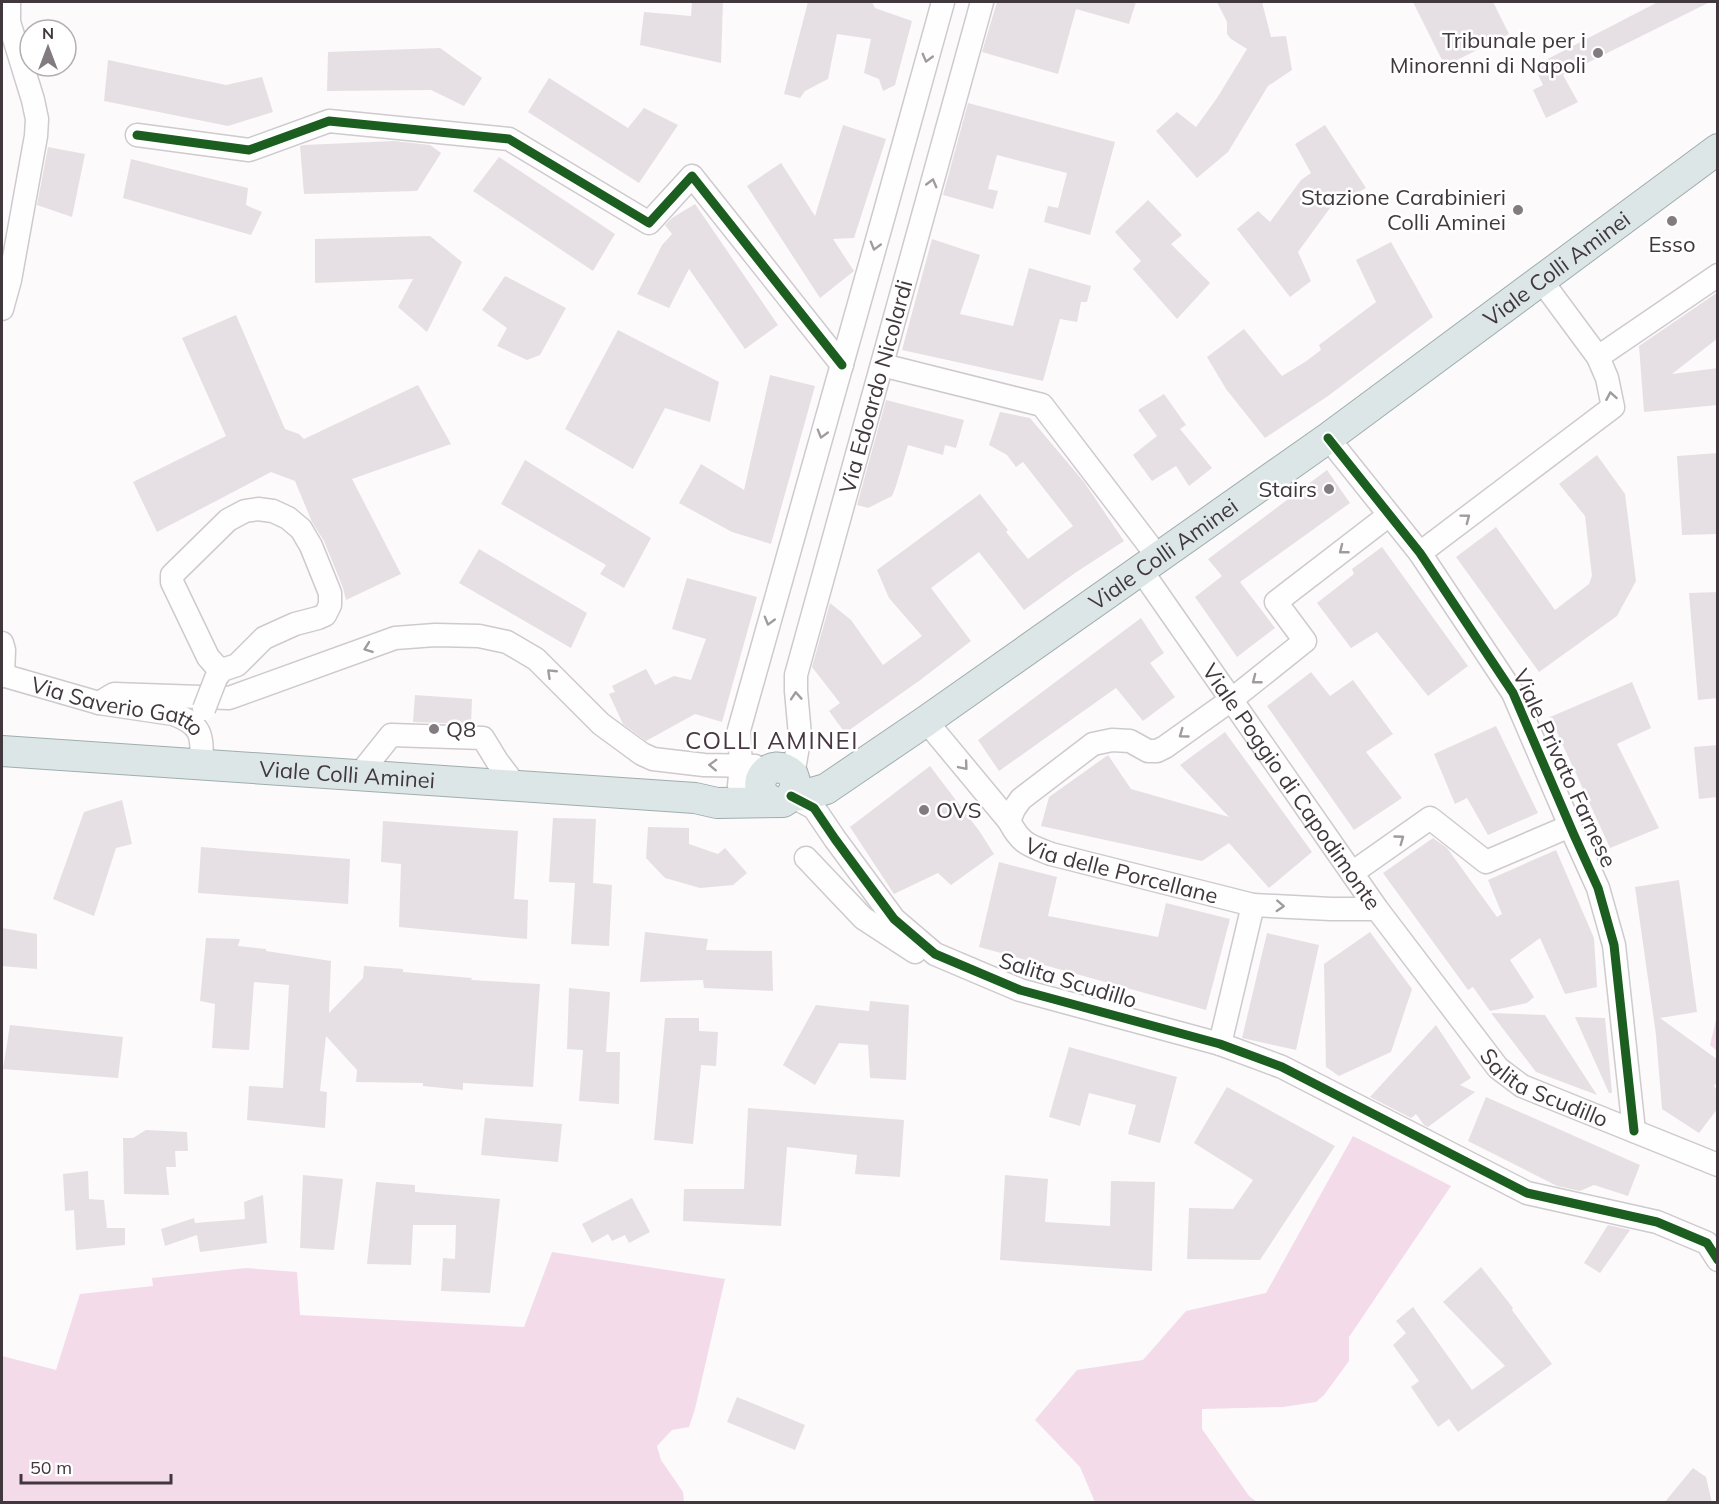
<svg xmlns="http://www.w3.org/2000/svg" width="1719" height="1504" viewBox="0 0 1719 1504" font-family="Mulish,sans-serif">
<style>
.green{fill:#f4dbea}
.building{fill:#e6e0e4}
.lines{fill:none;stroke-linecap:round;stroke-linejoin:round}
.minor-casing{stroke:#cfcacd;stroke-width:25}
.major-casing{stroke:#9eaead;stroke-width:32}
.minor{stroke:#fffefe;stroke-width:22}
.major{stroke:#dde6e7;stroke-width:30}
.minor-bridge-casing{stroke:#cfcacd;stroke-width:25;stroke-linecap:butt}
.minor-bridge{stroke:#fffefe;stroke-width:22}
.cycleway-casing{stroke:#fff;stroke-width:13}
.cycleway{stroke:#1b5e20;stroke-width:9}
.oneway{stroke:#a09b9e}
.poi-dot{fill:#827c80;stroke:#fff;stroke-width:2}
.labels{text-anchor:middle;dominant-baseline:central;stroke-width:5;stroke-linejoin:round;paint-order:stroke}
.poi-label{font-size:22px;fill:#41383d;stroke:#fff;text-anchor:end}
.street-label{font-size:22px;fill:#41383d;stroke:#fff}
.neighbourhood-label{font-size:24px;letter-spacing:1.5px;fill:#493842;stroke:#fff}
</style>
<rect width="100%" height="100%" fill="#fcfafb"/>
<g class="green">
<polygon points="1717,1016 1718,1051 1717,1051 1710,1045"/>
<polygon points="1353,1136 1451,1186 1349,1337 1349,1361 1324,1395 1316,1402 1283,1407 1202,1409 1202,1429 1249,1496 1257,1502 1095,1502 1080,1467 1035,1420 1077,1370 1143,1360 1186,1311 1266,1293"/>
<polygon points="552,1252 725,1279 695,1409 689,1427 672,1430 657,1446 661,1460 683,1492 684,1502 2,1502 2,1356 56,1370 80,1294 153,1286 152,1278 246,1268 297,1272 300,1315 524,1327"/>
</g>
<g class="building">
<polygon points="692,2 723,2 721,63 640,45 644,12 691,16"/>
<polygon points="808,2 872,2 875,8 912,21 895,85 883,91 879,79 864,73 871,39 837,34 828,79 805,91 800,98 784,94"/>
<polygon points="997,2 1136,2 1129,24 1076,9 1058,74 982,52"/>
<polygon points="1217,2 1262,2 1271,37 1286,36 1292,70 1268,86 1228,152 1197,178 1156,131 1177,112 1196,127 1217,98 1247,49 1231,39 1227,34 1227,22"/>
<polygon points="1413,2 1493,2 1509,34 1445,66"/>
<polygon points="1658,2 1710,2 1563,75 1578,102 1546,118 1533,90 1543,85 1534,66"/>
<polygon points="440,48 482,78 464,106 431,90 327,91 328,52"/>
<polygon points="108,60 226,85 262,77 273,112 228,126 104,101"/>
<polygon points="549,78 628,128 644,108 678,125 639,183 528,112"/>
<polygon points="968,103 1115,142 1090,235 1044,222 1048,206 1058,208 1067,173 997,155 988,189 998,191 993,209 943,195"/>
<polygon points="843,125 886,139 854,238 833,239 854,271 820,298 747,186 781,163 815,216"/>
<polygon points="1325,125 1366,188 1330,208 1298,252 1311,281 1290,297 1237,229 1258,211 1270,222 1301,180 1311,173 1295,144"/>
<polygon points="394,141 430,145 441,153 417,191 304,194 300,146 304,145"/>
<polygon points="48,147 85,154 72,217 37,205"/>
<polygon points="499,157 615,234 593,271 473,191"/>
<polygon points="131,159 248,188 246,205 262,212 251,235 123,198"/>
<polygon points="1148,200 1182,235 1171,244 1210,283 1177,319 1133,269 1141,261 1115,232"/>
<polygon points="695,204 778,325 745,349 689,269 669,308 637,294 662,245 672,234 665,225 672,218"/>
<polygon points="430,236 462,262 427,332 398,307 413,279 315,283 315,239"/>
<polygon points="932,239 980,255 960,314 1013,326 1029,268 1091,286 1087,302 1081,302 1077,322 1060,319 1043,381 902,350"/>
<polygon points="1391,242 1433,317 1328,396 1265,438 1226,389 1207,357 1244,329 1282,376 1305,362 1321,350 1319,345 1376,302 1356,260"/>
<polygon points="505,276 566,308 540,355 527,360 497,346 507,328 482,310"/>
<polygon points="1718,292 1718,338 1672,374 1718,368 1718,405 1644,412 1639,346"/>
<polygon points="236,315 285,429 299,434 304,439 418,385 451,444 352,479 401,574 346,600 343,588 324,541 312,522 295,481 271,472 157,532 133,482 226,436 182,338"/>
<polygon points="618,330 719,382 710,422 665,408 633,469 565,429"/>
<polygon points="770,375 815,386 771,544 732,532 679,503 701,464 744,490"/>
<polygon points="1164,394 1186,425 1180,429 1212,468 1189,486 1176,466 1152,481 1133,455 1157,436 1138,410"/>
<polygon points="886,400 964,420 956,448 945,445 943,455 908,445 896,486 892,496 868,508 857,505"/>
<polygon points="1000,412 1030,418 1084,482 1124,541 1075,573 1024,610 979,552 931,588 971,641 919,681 845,733 829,711 840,703 812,667 830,603 851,620 883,665 922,636 889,598 877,570 980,494 1008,530 1006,532 1028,559 1073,526 1023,462 1016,467 1007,455 989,445"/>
<polygon points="1718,453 1718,534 1682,535 1677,456"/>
<polygon points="1597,455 1625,494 1636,581 1617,616 1539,672 1456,557 1496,527 1555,610 1589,584 1592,576 1585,516 1559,484"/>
<polygon points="525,460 651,538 624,588 600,574 606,565 501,504"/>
<polygon points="1327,470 1350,503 1240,582 1275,628 1237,657 1195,597 1222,576 1208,559"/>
<polygon points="1382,547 1468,666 1428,696 1377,632 1351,648 1317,603 1354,574 1352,569"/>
<polygon points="479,549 587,613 571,648 459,583"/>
<polygon points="687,578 757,597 722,722 695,714 646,741 623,724 609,694 615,692 612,686 646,669 655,685 674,676 691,680 706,639 672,629"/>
<polygon points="1718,592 1718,698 1698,700 1689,593"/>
<polygon points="1141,618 1164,653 1150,663 1175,697 1143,721 1116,688 999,771 978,740"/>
<polygon points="1311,672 1330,696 1353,680 1393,734 1366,752 1402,798 1354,830 1267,706"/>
<polygon points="1632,682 1651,728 1617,744 1659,828 1610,848 1550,717"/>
<polygon points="415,695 472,699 471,724 413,722"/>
<polygon points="1496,726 1538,813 1488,835 1467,798 1455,804 1434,754"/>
<polygon points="1225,732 1312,852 1269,888 1229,843 1202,861 1041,826 1049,797 1108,755 1131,789 1229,817 1180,765"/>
<polygon points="1718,745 1718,797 1699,799 1694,747"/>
<polygon points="930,766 980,832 994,854 951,885 938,873 894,894 850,827"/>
<polygon points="122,800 132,844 116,848 94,916 53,899 84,812"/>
<polygon points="553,818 596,819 593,883 612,885 609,946 571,944 575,883 549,882"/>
<polygon points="383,821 518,831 514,899 528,900 527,939 399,927 401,864 381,862"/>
<polygon points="648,827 689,828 689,844 718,854 725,848 747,873 733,885 700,888 665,878 646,858"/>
<polygon points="1433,838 1447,848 1497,917 1502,914 1488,880 1556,850 1594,938 1597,987 1565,994 1540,938 1510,960 1534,997 1527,1003 1490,1011 1473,987 1468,990 1383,873"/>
<polygon points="201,847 350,859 348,904 198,893"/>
<polygon points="999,862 1057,877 1048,916 1158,937 1166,903 1230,919 1206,1010 979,947"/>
<polygon points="1679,880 1697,1012 1660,1018 1718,1060 1718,1081 1714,1086 1718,1092 1718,1108 1699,1133 1662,1109 1656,1035 1635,887"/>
<polygon points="2,928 37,934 37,969 2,966"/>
<polygon points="645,932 708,939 706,950 772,951 773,991 704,988 703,980 640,982"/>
<polygon points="1370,932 1412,989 1391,1052 1339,1076 1326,1067 1324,964"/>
<polygon points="1267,933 1319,945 1296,1050 1242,1038"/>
<polygon points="206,938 240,939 238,946 266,949 266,951 331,961 329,1013 363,978 364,966 403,969 403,972 472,978 471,980 540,984 533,1087 463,1083 463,1090 423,1086 423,1083 356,1082 357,1070 326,1036 320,1091 327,1092 325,1128 247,1120 249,1086 283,1088 289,985 254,982 249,1050 212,1048 215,1004 200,1001"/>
<polygon points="569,988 610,992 606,1052 620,1052 619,1104 579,1101 583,1050 567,1049"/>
<polygon points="870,1001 909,1005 906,1080 870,1078 868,1045 839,1043 815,1085 783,1065 816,1005 869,1011"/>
<polygon points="1491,1013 1545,1015 1597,1095 1536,1072"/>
<polygon points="1575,1017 1605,1018 1612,1093 1609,1093"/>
<polygon points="665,1018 699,1018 699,1031 718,1032 716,1066 701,1065 693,1144 654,1140"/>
<polygon points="10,1025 123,1037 118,1078 3,1069"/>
<polygon points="1436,1025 1471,1078 1460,1085 1475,1092 1428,1127 1424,1125 1416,1114 1411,1118 1370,1097"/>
<polygon points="1069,1047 1177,1077 1160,1143 1128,1134 1136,1105 1089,1093 1080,1126 1049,1117"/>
<polygon points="1227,1087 1335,1146 1260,1260 1187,1259 1189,1208 1233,1209 1253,1180 1194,1143"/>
<polygon points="1486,1097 1640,1165 1628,1196 1594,1185 1580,1191 1557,1186 1468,1141"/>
<polygon points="748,1108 904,1120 900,1177 855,1174 857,1155 787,1147 781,1226 683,1221 684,1189 744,1189"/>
<polygon points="485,1118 562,1124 558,1162 481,1155"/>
<polygon points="146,1130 187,1132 188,1151 175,1151 176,1167 166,1167 169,1195 124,1194 123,1138 133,1138"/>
<polygon points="88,1171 89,1199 104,1200 107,1228 125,1228 125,1245 76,1250 74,1210 65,1211 63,1174"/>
<polygon points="303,1175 343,1179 334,1250 300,1248"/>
<polygon points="1005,1175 1048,1179 1045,1222 1110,1226 1111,1181 1155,1182 1152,1271 1000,1260"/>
<polygon points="376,1182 415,1185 415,1192 500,1199 490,1293 441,1291 443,1258 455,1259 456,1225 413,1225 411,1265 367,1264"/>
<polygon points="263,1195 267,1243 200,1252 197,1235 165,1246 161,1229 194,1218 195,1223 245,1219 244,1202"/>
<polygon points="632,1198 650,1232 629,1243 625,1235 612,1241 608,1234 592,1243 582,1224"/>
<polygon points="1608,1225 1630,1230 1600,1273 1584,1263"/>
<polygon points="1481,1267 1513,1308 1512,1310 1552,1364 1458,1432 1449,1419 1438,1427 1411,1387 1419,1381 1393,1345 1406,1333 1396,1321 1413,1307 1472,1390 1505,1366 1443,1302"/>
<polygon points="737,1397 805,1425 795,1450 727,1422"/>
<polygon points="1693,1468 1706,1477 1712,1503 1664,1503"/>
</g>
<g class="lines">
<defs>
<g id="minor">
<polyline points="137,135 249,150 329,121 509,139 649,223 692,176 842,365"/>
<polyline points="2,309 10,280 36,136 37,119 33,100 9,22 9,2"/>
<polyline points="1598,357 1718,275"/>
<polyline points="882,365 1042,405 1158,557"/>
<polyline points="1328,438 1420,553 1513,693 1574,835 1598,888 1614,945 1634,1131"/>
<polyline points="1420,553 1613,407 1607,378 1598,357 1541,280"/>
<path id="s1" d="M1141 570 1377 909 1498 1068 1522 1086 1718 1165"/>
<polyline points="2,643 4,650 3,676"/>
<path id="s2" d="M2 675 99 703 173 714C202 724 203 736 201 765"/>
<polyline points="216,678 222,670 237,665 264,638 295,624 318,618 325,615 330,605 330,593 311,546 301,529 288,518 273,511 258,509 245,511 228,520 172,575 172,582 208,657 215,665 222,670"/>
<polyline points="99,703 114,694 229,698 395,638 435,635 479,636 507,642 536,659 601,724 642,754 653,759 704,765 755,766"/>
<path id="s3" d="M926 721 1009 821C1021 844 1028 845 1051 854L1253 905 1331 909H1377"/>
<polyline points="359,775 391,735 483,738 497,761 516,786"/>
<path id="s4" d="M793 775 800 735 796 691V675L982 2"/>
<polyline points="739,786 741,765 739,730 884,215 943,2"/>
<polyline points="791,796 814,808 835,839 894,919 935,954 1020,990 1220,1044 1282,1067 1527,1193 1657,1222 1707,1243 1718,1260"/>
<polyline points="1009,821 1014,809 1021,799 1093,744 1112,740 1130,741 1148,751 1157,751 1165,747 1231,700 1305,641 1276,602 1389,515"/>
<polyline points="806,858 863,918 915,952"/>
<polyline points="1352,873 1430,818 1486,862 1570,826"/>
<polyline points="1220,1044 1253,905"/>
</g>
<g id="major">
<path id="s5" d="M2 751 695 798 717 803 783 802C794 796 798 787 793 775 770 752 745 788 772 801"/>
<path id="s6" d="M791 796 805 795 826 789 926 721 1328 438 1718 149"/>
</g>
</defs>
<use href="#minor" class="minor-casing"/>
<use href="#major" class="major-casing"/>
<use href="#minor" class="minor"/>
<use href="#major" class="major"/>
<defs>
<polyline id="minor-bridge" points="204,709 216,678"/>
</defs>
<use href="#minor-bridge" class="minor-bridge-casing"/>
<use href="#minor-bridge" class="minor-bridge"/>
<defs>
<g id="cycleway">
<polyline points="137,135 249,150 329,121 509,139 649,223 692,176 842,365"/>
<polyline points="1328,438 1420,553 1513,693 1574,835 1598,888 1614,945 1634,1131"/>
<polyline points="791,796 814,808 835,839 894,919 935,954 1020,990 1220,1044 1282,1067 1527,1193 1657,1222 1707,1243 1718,1260"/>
</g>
</defs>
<use href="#cycleway" class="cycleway-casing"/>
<use href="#cycleway" class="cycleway"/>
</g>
<defs><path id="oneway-chevron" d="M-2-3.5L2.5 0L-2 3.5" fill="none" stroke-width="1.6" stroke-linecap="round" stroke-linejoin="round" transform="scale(1.5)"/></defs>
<g class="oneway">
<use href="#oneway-chevron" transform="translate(927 58) rotate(105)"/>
<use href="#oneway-chevron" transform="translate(932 183) rotate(-75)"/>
<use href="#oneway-chevron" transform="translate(875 246) rotate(106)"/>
<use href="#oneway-chevron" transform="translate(1611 396) rotate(-100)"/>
<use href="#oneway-chevron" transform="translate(822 434) rotate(106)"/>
<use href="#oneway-chevron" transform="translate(1466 518) rotate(-37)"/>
<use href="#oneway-chevron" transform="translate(1343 550) rotate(142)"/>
<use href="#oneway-chevron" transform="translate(769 621) rotate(106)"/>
<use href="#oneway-chevron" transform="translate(368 648) rotate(160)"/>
<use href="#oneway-chevron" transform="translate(551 673) rotate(-136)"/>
<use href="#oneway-chevron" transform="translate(1256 680) rotate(142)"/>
<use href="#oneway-chevron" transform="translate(796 696) rotate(-94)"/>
<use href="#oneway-chevron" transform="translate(1183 734) rotate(144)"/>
<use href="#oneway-chevron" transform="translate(713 765) rotate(-178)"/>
<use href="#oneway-chevron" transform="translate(964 766) rotate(50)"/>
<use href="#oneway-chevron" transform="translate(1400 839) rotate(-36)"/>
<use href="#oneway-chevron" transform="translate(1280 906) rotate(3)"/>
</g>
<g class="poi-dot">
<circle cx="1598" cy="53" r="6"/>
<circle cx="1518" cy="210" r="6"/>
<circle cx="1672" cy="221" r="6"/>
<circle cx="1329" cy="489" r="6"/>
<circle cx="434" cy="729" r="6"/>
<circle cx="924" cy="810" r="6"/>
</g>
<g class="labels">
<g class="poi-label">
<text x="1586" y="40">Tribunale per i<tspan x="1586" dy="25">Minorenni di Napoli</tspan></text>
<text x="1506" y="197">Stazione Carabinieri<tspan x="1506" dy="25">Colli Aminei</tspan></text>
<text x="1672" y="244" text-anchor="middle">Esso</text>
<text x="1317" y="489">Stairs</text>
<text x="446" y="729" text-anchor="start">Q8</text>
<text x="936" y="810" text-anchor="start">OVS</text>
</g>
<g class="street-label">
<text stroke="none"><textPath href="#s6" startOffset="933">Viale Colli Aminei</textPath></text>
<text stroke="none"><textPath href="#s4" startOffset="400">Via Edoardo Nicolardi</textPath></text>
<text stroke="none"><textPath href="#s6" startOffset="447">Viale Colli Aminei</textPath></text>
<text stroke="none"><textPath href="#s2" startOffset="120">Via Saverio Gatto</textPath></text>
<text transform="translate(1565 768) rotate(65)">Viale Privato Farnese</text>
<text stroke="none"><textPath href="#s5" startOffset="346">Viale Colli Aminei</textPath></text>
<text stroke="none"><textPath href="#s1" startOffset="264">Viale Poggio di Capodimonte</textPath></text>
<text stroke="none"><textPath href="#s3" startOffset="258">Via delle Porcellane</textPath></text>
<text transform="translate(1068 980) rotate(17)">Salita Scudillo</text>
<text stroke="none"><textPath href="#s1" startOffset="663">Salita Scudillo</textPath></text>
</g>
<g class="neighbourhood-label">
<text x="772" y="740">COLLI AMINEI</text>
</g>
</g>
<rect width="1719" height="1504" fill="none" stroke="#41383d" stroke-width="6"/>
<g transform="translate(48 48)"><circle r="28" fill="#ffffff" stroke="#b3afb1" stroke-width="1.5"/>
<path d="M0-4.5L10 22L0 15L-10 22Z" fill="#827c80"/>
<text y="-9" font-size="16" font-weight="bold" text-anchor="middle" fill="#41383d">N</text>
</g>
<path d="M21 1474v9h150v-9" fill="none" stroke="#41383d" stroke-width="3"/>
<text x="30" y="1474" font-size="18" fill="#41383d" stroke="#ffffff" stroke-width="4.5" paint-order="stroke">50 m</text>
</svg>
